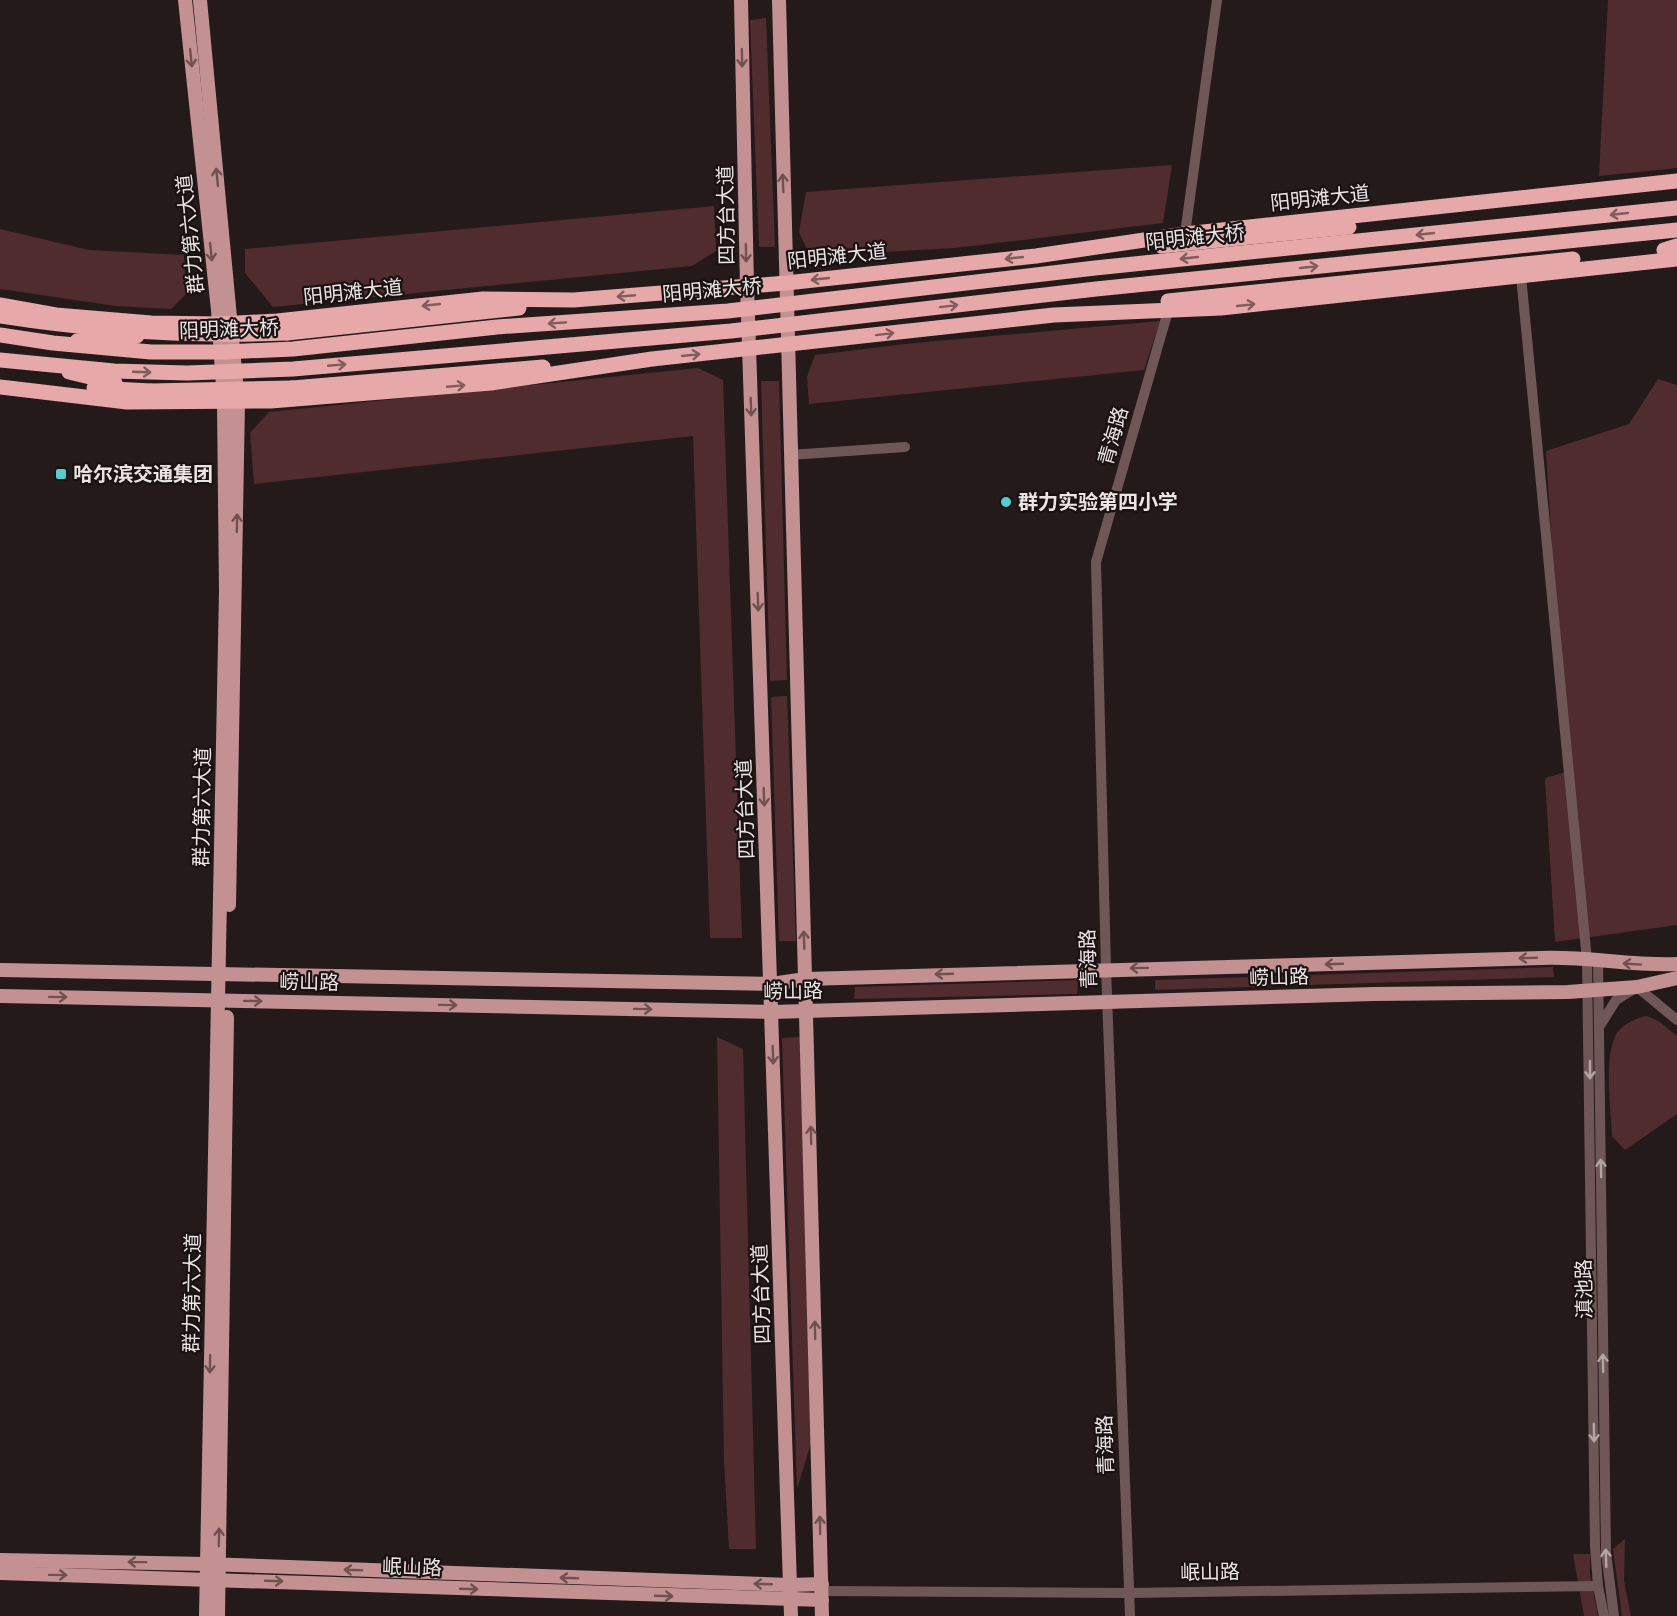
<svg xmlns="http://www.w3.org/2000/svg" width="1677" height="1616" viewBox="0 0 1677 1616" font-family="Cabin,'Noto Sans SC',sans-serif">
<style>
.green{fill:#502c2e}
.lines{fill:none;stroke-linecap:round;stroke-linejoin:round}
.minor{stroke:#705757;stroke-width:10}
.major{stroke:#c49192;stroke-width:14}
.highway{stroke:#e6a8a9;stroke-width:15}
.highway-bridge{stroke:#e6a8a9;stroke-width:15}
.oneway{stroke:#6f5152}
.oneway2{stroke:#805c5d}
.oneway3{stroke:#b4a5a5}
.poi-dot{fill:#52cdd0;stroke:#1a1111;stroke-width:2}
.labels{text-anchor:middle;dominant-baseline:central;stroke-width:4.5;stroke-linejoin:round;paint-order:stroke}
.street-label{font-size:20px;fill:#ebe4e4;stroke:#1a1111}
.poi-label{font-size:20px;font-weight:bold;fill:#ebe4e4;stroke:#1a1111;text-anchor:start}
</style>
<rect width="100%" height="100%" fill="#241a1a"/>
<g class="green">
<polygon points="1608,0 1677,0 1677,168 1599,176"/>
<polygon points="766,18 775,247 759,247 750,20"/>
<polygon points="1172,165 1163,223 955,248 810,256 799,232 806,192"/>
<polygon points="714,206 716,251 692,266 273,307 245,273 245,249"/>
<polygon points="0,229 89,250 184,255 186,294 171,309 116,306 0,289"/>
<polygon points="1160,321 1144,370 809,404 807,377 815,355 914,343"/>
<polygon points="698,368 723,380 742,938 710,938 693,436 254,484 250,433 269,412"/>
<polygon points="1658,379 1677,385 1677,925 1555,942 1545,778 1566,772 1546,451 1629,424"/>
<polygon points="761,381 779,381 787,680 770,681"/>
<polygon points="787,696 796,941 779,941 771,697"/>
<polygon points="1553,967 1554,977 1155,990 1155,980"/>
<polygon points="1078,980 1077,994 854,999 855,987"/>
<path d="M1647 1016 1660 1022 1677 1036V1114L1625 1150 1612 1136C1611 1108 1604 1061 1615 1036 1621 1025 1635 1018 1647 1016Z"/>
<polygon points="717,1037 743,1049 756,1549 729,1549 724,1461"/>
<polygon points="800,1037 812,1440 797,1489 782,1038"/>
<polygon points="1625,1539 1624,1581 1631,1616 1622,1616 1613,1549"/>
<polygon points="1573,1554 1590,1554 1590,1575 1598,1616 1584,1616"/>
</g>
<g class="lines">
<g class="minor">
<polyline points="1185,234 1217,0"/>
<polyline points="1521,276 1587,960 1595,1546 1598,1586 1604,1616"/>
<polyline points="790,455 905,447"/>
<polyline points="1598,961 1606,1553 1614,1616"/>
<polyline points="1601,1024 1616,1000 1637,987 1677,1020"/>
<polyline points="822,1591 1129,1593 1598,1586"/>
<polyline points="1130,1616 1106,969 1096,562 1168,311"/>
</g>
<g class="major">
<polyline points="185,0 218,310 224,403 226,591 206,1616"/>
<polyline points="200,0 238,402 229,905"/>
<polyline points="741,0 747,286 791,1616"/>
<polyline points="779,0 822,1616"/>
<path d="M0 970 771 984 806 979C1051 971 1296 964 1541 958 1587 956 1631 966 1677 964"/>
<polyline points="0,996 772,1012 1374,994 1568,992 1637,987 1677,978"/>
<polyline points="0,1560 206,1564 790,1585 822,1584"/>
<polyline points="0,1573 822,1600"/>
<polyline points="218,1616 227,1017"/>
</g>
<g class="highway">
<polyline points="1161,246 1349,227"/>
<polyline points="1664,250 1677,246"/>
<polyline points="1168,301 1573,259"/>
<polyline points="0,305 56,315 151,323 219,324 277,321 483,299 574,300 786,283 1036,256 1185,234 1677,181"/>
<polyline points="287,333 519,308"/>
<polyline points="77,341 137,336"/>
<polyline points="69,372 115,383"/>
<polyline points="0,387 127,402 271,401 491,383 652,359 1054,315 1221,308 1677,259"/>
<polyline points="94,388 151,391"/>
<polyline points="292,388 543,367"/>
</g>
<g class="highway-bridge">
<path d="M0 316C95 331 190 337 287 333"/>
<polyline points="0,335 53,343 151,352 224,352 293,349 497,327 728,311 1095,268 1677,208"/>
<polyline points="0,360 114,371 187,373 293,369 731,331 1096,289 1677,230"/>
<polyline points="151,391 292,388"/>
</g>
</g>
<defs><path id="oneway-shaft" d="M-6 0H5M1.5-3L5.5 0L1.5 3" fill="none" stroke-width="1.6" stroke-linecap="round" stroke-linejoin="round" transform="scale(1.5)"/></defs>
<g class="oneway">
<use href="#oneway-shaft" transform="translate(191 58) rotate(84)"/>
<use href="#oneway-shaft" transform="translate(742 58) rotate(89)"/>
<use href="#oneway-shaft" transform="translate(217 177) rotate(-96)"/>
<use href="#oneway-shaft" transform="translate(783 183) rotate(-92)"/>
<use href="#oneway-shaft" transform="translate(211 252) rotate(84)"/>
<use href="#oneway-shaft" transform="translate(746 253) rotate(89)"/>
<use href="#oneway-shaft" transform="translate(751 407) rotate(88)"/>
<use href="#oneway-shaft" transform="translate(237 523) rotate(-89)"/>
<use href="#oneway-shaft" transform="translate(758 602) rotate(88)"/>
<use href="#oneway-shaft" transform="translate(764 797) rotate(88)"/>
<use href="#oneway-shaft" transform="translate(804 940) rotate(-92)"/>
<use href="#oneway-shaft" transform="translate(1528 958) rotate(178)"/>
<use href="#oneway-shaft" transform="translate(1334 964) rotate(178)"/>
<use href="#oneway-shaft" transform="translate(1632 964) rotate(-176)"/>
<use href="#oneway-shaft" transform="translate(1139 968) rotate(179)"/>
<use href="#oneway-shaft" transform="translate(944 974) rotate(178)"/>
<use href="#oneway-shaft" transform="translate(58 997) rotate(1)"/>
<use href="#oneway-shaft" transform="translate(253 1001) rotate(1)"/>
<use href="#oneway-shaft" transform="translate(448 1005) rotate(1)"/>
<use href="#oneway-shaft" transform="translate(643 1009) rotate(1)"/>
<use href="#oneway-shaft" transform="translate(773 1055) rotate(88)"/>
<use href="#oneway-shaft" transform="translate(811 1135) rotate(-91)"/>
<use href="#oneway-shaft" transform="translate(815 1330) rotate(-91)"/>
<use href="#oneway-shaft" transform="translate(210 1364) rotate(91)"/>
<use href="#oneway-shaft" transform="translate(820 1525) rotate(-91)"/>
<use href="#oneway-shaft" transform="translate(219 1537) rotate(-89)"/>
<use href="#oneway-shaft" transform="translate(137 1562) rotate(-179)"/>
<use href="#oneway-shaft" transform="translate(353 1570) rotate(-178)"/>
<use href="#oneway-shaft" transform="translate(58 1575) rotate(1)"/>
<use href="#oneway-shaft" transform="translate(569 1578) rotate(-178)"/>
<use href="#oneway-shaft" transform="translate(274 1581) rotate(2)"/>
<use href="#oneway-shaft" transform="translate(763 1584) rotate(-178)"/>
<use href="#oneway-shaft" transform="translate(469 1589) rotate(2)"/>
<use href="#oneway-shaft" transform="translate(664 1596) rotate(2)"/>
</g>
<g class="oneway2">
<use href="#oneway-shaft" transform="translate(1619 214) rotate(174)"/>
<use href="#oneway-shaft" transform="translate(1425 234) rotate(174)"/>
<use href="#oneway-shaft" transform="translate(1014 258) rotate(174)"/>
<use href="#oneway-shaft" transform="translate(1189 258) rotate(174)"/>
<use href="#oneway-shaft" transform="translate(1309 267) rotate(-6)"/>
<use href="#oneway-shaft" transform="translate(820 279) rotate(174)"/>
<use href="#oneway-shaft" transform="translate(626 296) rotate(175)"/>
<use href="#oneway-shaft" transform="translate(431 305) rotate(174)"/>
<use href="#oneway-shaft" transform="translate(1246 305) rotate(-6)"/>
<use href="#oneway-shaft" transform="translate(949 306) rotate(-7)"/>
<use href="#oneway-shaft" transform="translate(557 323) rotate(176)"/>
<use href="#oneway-shaft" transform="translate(885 334) rotate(-7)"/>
<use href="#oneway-shaft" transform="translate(691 355) rotate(-6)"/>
<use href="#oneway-shaft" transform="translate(337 365) rotate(-5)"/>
<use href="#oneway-shaft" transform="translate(142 372) rotate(2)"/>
<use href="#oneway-shaft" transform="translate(456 386) rotate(-5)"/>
</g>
<g class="oneway3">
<use href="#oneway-shaft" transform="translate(1590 1070) rotate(90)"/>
<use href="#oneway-shaft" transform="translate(1601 1168) rotate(-91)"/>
<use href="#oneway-shaft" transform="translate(1603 1363) rotate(-91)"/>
<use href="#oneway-shaft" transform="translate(1594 1433) rotate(89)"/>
<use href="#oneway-shaft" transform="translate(1606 1558) rotate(-92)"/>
</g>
<g class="poi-dot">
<rect x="55" y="468" width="12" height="12" rx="3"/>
<circle cx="1006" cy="502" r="6"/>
</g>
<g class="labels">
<g class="street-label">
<text transform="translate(1320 198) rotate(-6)">阳明滩大道</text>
<text transform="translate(726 215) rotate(-91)">四方台大道</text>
<text transform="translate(190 234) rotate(-96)">群力第六大道</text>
<text transform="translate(1195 237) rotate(-6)">阳明滩大桥</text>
<text transform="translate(837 256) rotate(-6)">阳明滩大道</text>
<text transform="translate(712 290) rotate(-5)">阳明滩大桥</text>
<text transform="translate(353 292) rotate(-6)">阳明滩大道</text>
<text transform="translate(229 329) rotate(-2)">阳明滩大桥</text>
<text transform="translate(1113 436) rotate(-74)">青海路</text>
<text transform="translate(202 807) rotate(-89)">群力第六大道</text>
<text transform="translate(745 809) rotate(-92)">四方台大道</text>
<text transform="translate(1088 959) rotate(-92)">青海路</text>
<text transform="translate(1279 977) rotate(-2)">崂山路</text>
<text transform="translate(309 982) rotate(1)">崂山路</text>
<text transform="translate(793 991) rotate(-1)">崂山路</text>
<text transform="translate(1584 1289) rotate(-91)">滇池路</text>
<text transform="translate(192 1293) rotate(-89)">群力第六大道</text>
<text transform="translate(761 1294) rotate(-92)">四方台大道</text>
<text transform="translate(1105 1445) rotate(-92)">青海路</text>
<text transform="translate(412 1567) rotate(2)">岷山路</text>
<text transform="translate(1210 1572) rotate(-1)">岷山路</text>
</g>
<g class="poi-label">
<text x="73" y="474">哈尔滨交通集团</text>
<text x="1018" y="502">群力实验第四小学</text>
</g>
</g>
</svg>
